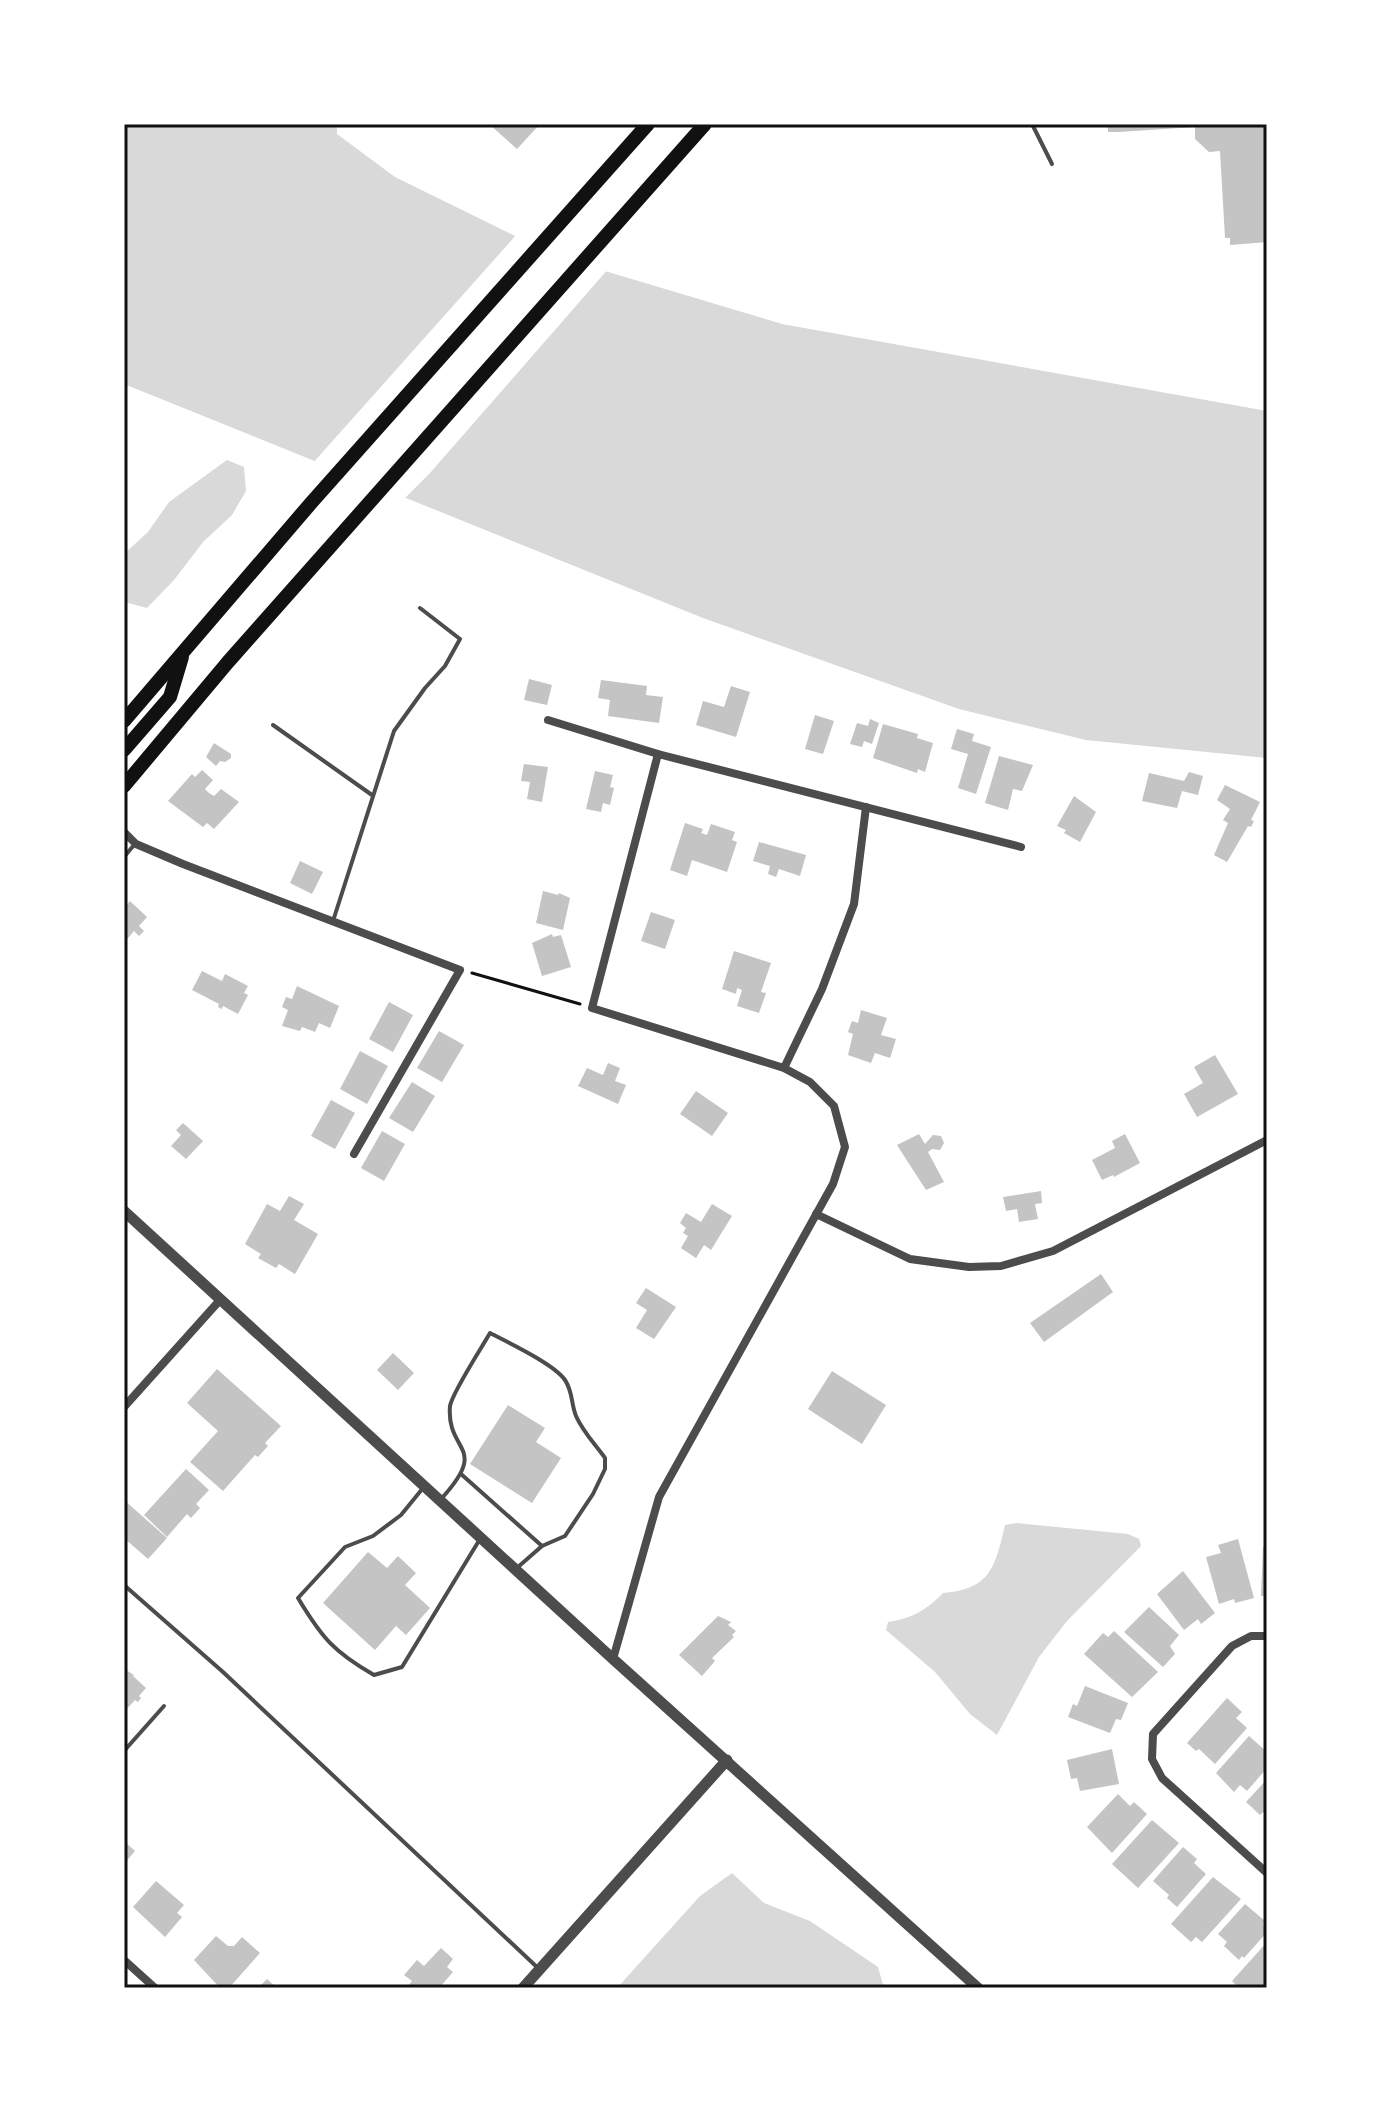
<svg xmlns="http://www.w3.org/2000/svg" width="1391" height="2112" viewBox="0 0 1391 2112" font-family="Roboto,sans-serif">
<style>
.water{fill:#d9d9d9}
.pier{fill:#fff}
.building{fill:#c4c4c4}
.lines{fill:none;stroke-linecap:round;stroke-linejoin:round}
.path{stroke:#111;stroke-width:3}
.service{stroke:#4c4c4c;stroke-width:4}
.minor{stroke:#4c4c4c;stroke-width:8}
.tertiary{stroke:#4c4c4c;stroke-width:11}
.primary{stroke:#111;stroke-width:14}
.neatline{fill:none;stroke:#111;stroke-width:3}
</style>
<rect width="100%" height="100%" fill="#fff"/>
<g class="water">
<polygon points="124,124 337,124 337,134 395,177 558,257 782,324 1267,411 1267,758 1086,740 959,709 703,618 124,384"/>
<polygon points="227,460 244,467 246,491 232,515 203,542 174,580 147,608 125,602 124,554 148,532 169,502"/>
<path d="M1016 1523 1128 1534 1139 1539 1141 1546 1067 1621 1039 1657 997 1735 970 1714 935 1672 886 1630 888 1622C911 1619 927 1610 943 1593 991 1589 995 1567 1005 1525Z"/>
<polygon points="732,1873 764,1903 810,1921 878,1967 884,1988 617,1988 700,1896"/>
</g>
<polygon class="pier" points="518,233 559,253 609,268 430,473 402,501 312,464"/>
<g class="building">
<polygon points="489,124 540,124 517,149"/>
<polygon points="1108,124 1267,124 1267,242 1230,245 1230,238 1225,238 1220,151 1209,152 1195,139 1195,127 1119,132 1108,132"/>
<polygon points="529,679 552,685 547,705 524,700"/>
<polygon points="601,680 647,686 646,695 663,697 659,723 608,716 610,700 598,698"/>
<polygon points="731,686 750,692 736,737 696,725 703,701 724,707"/>
<polygon points="815,715 834,721 823,754 805,749"/>
<polygon points="870,719 879,723 872,744 864,741 862,747 850,744 857,723 868,726"/>
<polygon points="883,724 918,734 917,738 933,743 925,772 918,769 917,773 873,758"/>
<polygon points="957,729 974,734 972,741 991,747 976,794 958,788 968,754 951,749"/>
<polygon points="214,743 231,754 231,758 225,762 220,761 216,766 206,757"/>
<polygon points="999,756 1033,765 1022,791 1013,789 1008,810 985,803"/>
<polygon points="524,764 548,767 542,802 527,799 530,782 521,781"/>
<polygon points="202,770 213,780 205,789 209,793 214,796 221,789 239,802 214,829 207,823 203,827 168,801 192,774 195,777"/>
<polygon points="595,771 613,775 610,787 614,788 610,805 603,803 601,812 586,809"/>
<polygon points="1189,772 1203,776 1198,795 1182,791 1177,808 1142,801 1149,773 1184,781"/>
<polygon points="1225,785 1260,802 1251,820 1254,821 1251,827 1248,826 1227,862 1214,855 1228,823 1223,820 1230,809 1217,800"/>
<polygon points="1074,796 1096,812 1080,842 1064,833 1066,830 1057,826"/>
<polygon points="685,823 703,829 701,833 707,835 711,824 735,832 732,840 737,842 727,872 692,860 687,876 670,870"/>
<polygon points="759,842 806,855 800,876 779,869 776,877 768,874 770,866 753,861"/>
<polygon points="300,861 323,872 312,894 290,883"/>
<polygon points="543,891 558,895 559,893 570,898 563,930 536,923"/>
<polygon points="130,901 147,917 139,926 144,931 139,936 134,931 124,943 124,908"/>
<polygon points="651,912 675,920 665,949 641,941"/>
<polygon points="552,934 553,937 561,935 571,967 542,976 532,943"/>
<polygon points="734,951 771,963 761,992 766,993 759,1013 737,1006 742,990 737,988 736,994 722,989"/>
<polygon points="202,971 222,981 225,974 248,986 244,993 248,995 238,1014 223,1006 222,1009 218,1007 219,1004 192,990"/>
<polygon points="297,986 339,1006 330,1028 319,1023 315,1032 302,1027 300,1031 282,1026 288,1010 282,1007 286,997 292,999"/>
<polygon points="389,1002 413,1015 393,1052 369,1039"/>
<polygon points="861,1010 887,1018 881,1035 896,1039 890,1058 875,1053 871,1063 848,1055 853,1034 848,1032 852,1021 858,1023"/>
<polygon points="439,1031 464,1045 442,1082 417,1068"/>
<polygon points="360,1051 388,1066 367,1104 340,1089"/>
<polygon points="1215,1055 1238,1094 1197,1117 1184,1094 1203,1083 1194,1067"/>
<polygon points="608,1063 620,1068 615,1081 626,1085 618,1104 578,1086 587,1068 603,1075"/>
<polygon points="412,1082 435,1096 413,1132 389,1118"/>
<polygon points="696,1091 728,1113 712,1136 680,1114"/>
<polygon points="331,1100 355,1113 335,1149 311,1136"/>
<polygon points="183,1123 203,1141 186,1159 171,1146 181,1135 176,1130"/>
<polygon points="382,1131 405,1144 384,1181 361,1168"/>
<polygon points="919,1134 925,1144 933,1135 941,1136 944,1143 940,1150 932,1149 928,1152 944,1182 926,1190 897,1145"/>
<polygon points="1125,1134 1140,1163 1114,1177 1113,1175 1102,1180 1092,1160 1115,1148 1112,1141"/>
<polygon points="1041,1191 1042,1203 1035,1204 1038,1219 1019,1222 1017,1209 1006,1211 1003,1197"/>
<polygon points="289,1196 304,1204 294,1220 318,1234 295,1274 279,1264 276,1268 258,1258 261,1254 245,1244 267,1204 280,1211"/>
<polygon points="712,1204 732,1216 711,1250 704,1245 696,1258 681,1248 688,1236 683,1233 686,1228 680,1223 686,1213 701,1222"/>
<polygon points="1101,1274 1113,1292 1044,1342 1030,1323"/>
<polygon points="646,1288 676,1307 654,1339 636,1328 647,1310 636,1303"/>
<polygon points="393,1353 414,1373 398,1390 377,1370"/>
<polygon points="217,1369 281,1426 265,1443 268,1446 258,1457 255,1455 223,1491 190,1462 218,1431 187,1403"/>
<polygon points="832,1371 886,1405 862,1444 808,1409"/>
<polygon points="508,1405 545,1428 536,1442 561,1458 532,1503 470,1464"/>
<polygon points="186,1469 209,1490 196,1504 200,1508 191,1518 187,1514 167,1537 144,1515"/>
<polygon points="124,1500 167,1538 148,1559 124,1538"/>
<polygon points="1238,1539 1254,1598 1235,1603 1234,1599 1219,1604 1206,1557 1221,1553 1218,1545"/>
<polygon points="1263,1547 1267,1547 1267,1596 1261,1596"/>
<polygon points="368,1552 387,1568 398,1556 416,1573 405,1585 430,1608 406,1635 396,1626 375,1650 323,1603"/>
<polygon points="1183,1571 1215,1613 1201,1624 1198,1619 1184,1630 1157,1594"/>
<polygon points="1149,1607 1179,1635 1170,1646 1175,1654 1163,1667 1124,1632"/>
<polygon points="718,1616 731,1622 728,1625 736,1631 732,1635 734,1637 712,1658 715,1661 702,1676 679,1655"/>
<polygon points="1114,1631 1158,1672 1132,1697 1084,1654 1103,1633 1108,1637"/>
<polygon points="126,1670 134,1675 133,1676 146,1688 139,1696 141,1698 138,1702 135,1700 124,1712 124,1673"/>
<polygon points="1085,1686 1128,1703 1121,1720 1116,1719 1110,1733 1068,1717 1073,1704 1077,1706"/>
<polygon points="1227,1698 1242,1712 1236,1718 1247,1728 1215,1764 1199,1749 1196,1751 1187,1743"/>
<polygon points="1249,1736 1267,1752 1267,1768 1247,1791 1240,1785 1234,1792 1216,1773"/>
<polygon points="1112,1749 1119,1784 1080,1791 1077,1778 1071,1779 1067,1760"/>
<polygon points="1267,1779 1267,1817 1263,1812 1260,1815 1246,1802"/>
<polygon points="1118,1794 1130,1806 1134,1802 1147,1814 1112,1853 1087,1827"/>
<polygon points="1152,1820 1179,1843 1138,1888 1112,1864"/>
<polygon points="124,1841 135,1851 124,1864"/>
<polygon points="1183,1847 1197,1859 1194,1863 1206,1874 1177,1907 1167,1898 1169,1895 1153,1881"/>
<polygon points="1213,1877 1241,1899 1202,1942 1196,1937 1191,1942 1171,1924"/>
<polygon points="156,1881 184,1905 177,1913 182,1917 165,1937 133,1907"/>
<polygon points="1245,1904 1265,1921 1263,1924 1267,1928 1267,1932 1244,1958 1242,1956 1239,1960 1224,1946 1227,1942 1218,1934"/>
<polygon points="216,1936 228,1946 234,1946 242,1937 260,1953 229,1988 220,1988 194,1960"/>
<polygon points="1267,1942 1267,1988 1239,1988 1232,1981"/>
<polygon points="441,1948 453,1959 447,1967 453,1972 439,1988 406,1988 412,1981 404,1975 417,1960 424,1966"/>
<polygon points="267,1979 277,1988 258,1988"/>
</g>
<g class="lines">
<polyline class="path" points="472,973 580,1004"/>
<g class="service">
<polyline points="1032,124 1052,164"/>
<polyline points="273,725 372,795"/>
<polyline points="124,857 134,845"/>
<polyline points="333,921 394,731 425,688 445,666 460,639 420,608"/>
<polyline points="461,1474 542,1546"/>
<path d="M423 1488 401 1515 373 1536 345 1547 298 1598C322 1638 334 1652 374 1675L402 1667 480 1539"/>
<path d="M442 1498C490 1445 446 1453 450 1406 452 1393 482 1347 490 1333 509 1343 554 1364 565 1380 573 1392 571 1404 576 1416 583 1432 595 1444 605 1458V1469L593 1494 565 1536 542 1546 518 1567"/>
<polyline points="124,1585 223,1672 539,1969"/>
<polyline points="124,1751 164,1706"/>
</g>
<g class="minor">
<polyline points="548,720 658,754 1021,847"/>
<polyline points="124,832 136,844 183,864 460,970 354,1154"/>
<polyline points="784,1068 822,989 854,904 866,807"/>
<polyline points="816,1214 910,1259 969,1267 1001,1266 1053,1251 1267,1140"/>
<polyline points="124,1407 220,1300"/>
<polyline points="1267,1636 1251,1636 1232,1646 1153,1734 1152,1759 1162,1778 1267,1873"/>
<polyline points="613,1659 659,1497 833,1184 845,1147 834,1106 810,1082 784,1068 592,1008 658,754"/>
<polyline points="124,1960 155,1988"/>
</g>
<g class="tertiary">
<polyline points="124,1211 613,1659 978,1988"/>
<polyline points="523,1988 727,1760"/>
</g>
<g class="primary">
<polyline points="124,721 311,503 648,124"/>
<polyline points="124,750 170,697 182,657"/>
<polyline points="124,786 228,662 705,124"/>
</g>
</g>
<rect width="1391" height="2112" fill="none" stroke="#ffffff" stroke-width="252"/>
<rect x="126" y="126" width="1139" height="1860" class="neatline"/>
</svg>
